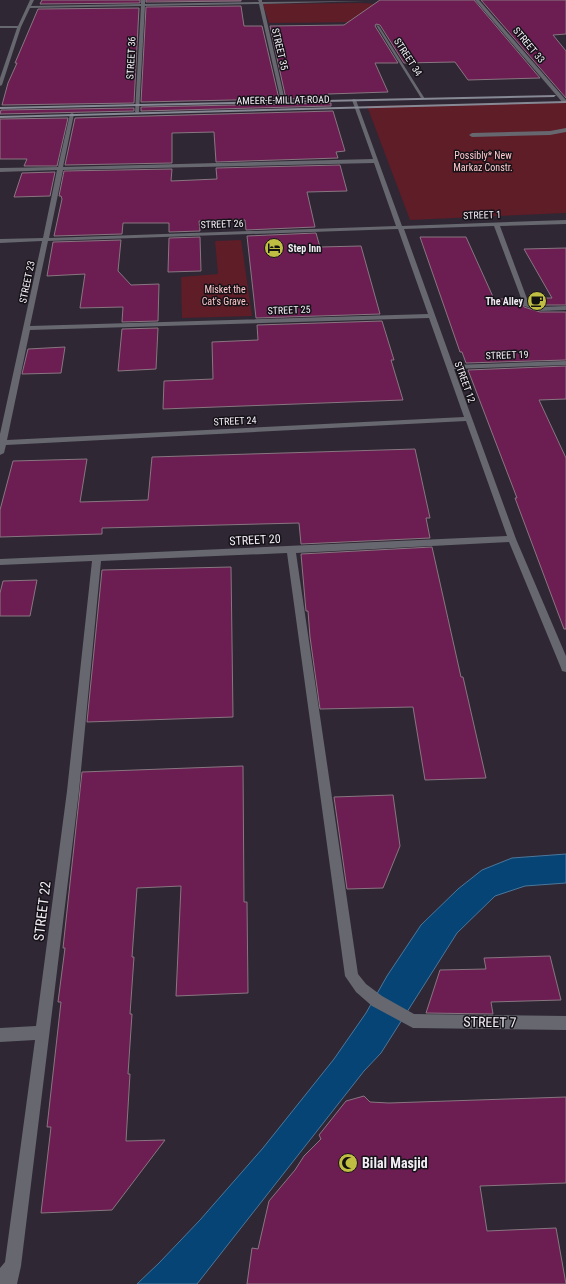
<svg xmlns="http://www.w3.org/2000/svg" width="566" height="1284" viewBox="0 0 566 1284" font-family="'Roboto Condensed',sans-serif">
<style>
.green{fill:#5e1d27}
.water{fill:#054474;stroke:#4c779b}
.building{fill:#6c1e53;stroke:#887680}
.lines{fill:none;stroke-linecap:round;stroke-linejoin:round}
.street{fill:#66676f;fill-rule:evenodd}
.secondary{fill:#878995;fill-rule:evenodd}
.labels{text-anchor:middle;dominant-baseline:central;stroke-width:3;stroke-linejoin:round;paint-order:stroke}
.far-street-label{font-size:10px;fill:#f3edf6;stroke:#151218}
.far-park-label{font-size:10px;fill:#ffc8cb;stroke:#151218}
.far-poi-label{font-size:10px;font-weight:bold;fill:#f3edf6;stroke:#151218;text-anchor:start}
.street-label{font-size:12px;fill:#f3edf6;stroke:#151218}
.near-street-label{font-size:14px;fill:#f3edf6;stroke:#151218}
.near-poi-label{font-size:14px;font-weight:bold;fill:#f3edf6;stroke:#151218;text-anchor:start}
</style>
<rect width="100%" height="100%" fill="#2f2734"/>
<g class="green">
<polygon points="359,3 379,4 366,22 269,23 263,4"/>
<polygon points="566,103 566,213 410,220 367,106"/>
<polygon points="241,240 252,316 182,318 181,277 218,274 215,241"/>
</g>
<polygon class="water" points="566,854 566,883 525,886 495,896 457,933 381,1053 364,1071 197,1284 137,1284 159,1263 200,1220 263,1148 334,1059 366,1013 387,976 421,925 458,889 482,870 512,858"/>
<g class="building">
<polygon points="42,0 140,0 140,3 40,4"/>
<polygon points="146,0 241,0 241,1 146,2"/>
<polygon points="380,0 474,0 540,78 468,80 455,62 404,63 380,25 376,24 375,26 398,63 375,63 388,92 328,94 329,98 286,99 270,26 344,25"/>
<polygon points="481,0 566,0 566,34 553,35 566,51 566,98"/>
<polygon points="241,6 244,26 262,26 279,99 141,102 146,7"/>
<polygon points="139,8 134,103 2,105 8,83 17,63 15,63 38,9"/>
<polygon points="331,103 331,106 141,111 141,107"/>
<polygon points="134,108 134,111 0,114 1,110"/>
<polygon points="333,111 345,151 336,152 338,158 216,162 214,132 172,133 172,163 65,165 75,118"/>
<polygon points="68,118 57,166 24,166 27,159 0,159 0,119"/>
<polygon points="340,165 347,191 307,192 315,227 246,230 245,220 199,221 200,231 169,232 169,223 123,223 122,234 54,236 62,199 61,196 59,196 64,171 172,169 171,181 217,179 216,168"/>
<polygon points="55,172 50,196 14,197 22,173"/>
<polygon points="316,233 320,247 361,246 380,314 256,318 247,236"/>
<polygon points="200,237 201,271 168,272 169,238"/>
<polygon points="420,237 466,237 494,299 520,299 524,307 540,312 566,312 566,360 466,363 462,352 460,352"/>
<polygon points="121,240 118,271 131,285 159,284 158,321 122,322 123,307 80,308 85,274 47,276 53,242"/>
<polygon points="566,248 566,305 540,305 530,303 528,298 552,298 524,249"/>
<polygon points="382,321 394,360 391,360 403,400 163,409 164,381 213,379 212,342 258,340 257,325"/>
<polygon points="158,328 156,369 118,371 122,329"/>
<polygon points="65,347 61,373 22,374 28,349"/>
<polygon points="566,366 566,399 539,400 566,458 566,629 564,629 515,498 517,498 468,370"/>
<polygon points="415,449 430,518 426,518 430,538 301,544 299,523 102,528 102,534 0,537 0,510 13,461 87,459 80,502 148,500 152,457"/>
<polygon points="432,547 461,677 463,677 486,778 425,780 413,707 320,709 310,637 308,611 306,611 301,554"/>
<polygon points="231,567 233,717 87,722 102,570"/>
<polygon points="37,580 30,616 0,616 0,593 3,581"/>
<polygon points="243,766 244,902 247,902 248,993 176,996 181,886 137,888 132,957 134,957 130,1014 132,1014 128,1074 130,1074 126,1141 165,1140 112,1210 41,1213 51,1127 47,1127 61,1002 58,1002 65,948 63,948 82,772"/>
<polygon points="393,795 400,846 383,888 347,889 334,797"/>
<polygon points="550,956 561,1000 491,1002 493,1014 426,1013 440,970 486,969 484,958"/>
<polygon points="364,1096 370,1102 389,1103 566,1097 566,1183 480,1186 487,1231 556,1228 566,1284 247,1284 252,1248 258,1249 269,1201 295,1170 304,1156 321,1139 319,1135 346,1101"/>
</g>
<g class="lines">
<g class="street">
<polygon points="30,0 34,0 31,6 141,4 141,0 145,0 145,4 259,2 258,0 262,0 262,2 366,1 263,4 285,101 283,102 281,101 259,4 145,6 139,112 137,113 135,112 141,6 30,8 21,27 2,85 0,86 0,78 17,28 0,28 0,26 18,26"/>
<polygon points="475,0 479,0 566,100 566,103 563,103"/>
<polygon points="376,25 379,26 425,99 421,98"/>
<path d="M354 99 356 100 402 226 566 220V224L500 226 529 304 540 307 566 306V310L540 311 524 306 494 226 404 229 453 365 566 361V365L454 369 516 539 566 656V672L562 671 561 668 509 542 296 553 358 974 366 984 382 996 414 1014 566 1016V1030L413 1028 372 1006 356 992 345 976 287 553 101 561 79 791 21 1266 17 1284H0V1268L5 1262 35 1040 0 1042V1028L36 1026 67 791 92 561 0 565V559L507 536 466 421 6 445 4 453 0 455V434L42 241 0 243V239L43 238 57 170 0 172V168L58 167 70 114 72 113 74 114 63 167 373 159 352 100ZM374 163 396 226 49 238 63 170ZM398 229 428 314 30 326 48 241ZM429 318 464 417 7 440 30 330Z"/>
<polygon points="566,128 566,132 550,135 472,137 469,135 472,133 550,131"/>
</g>
<g class="secondary">
<polygon points="556,95 554,97 0,109 0,107"/>
<polygon points="566,101 566,103 0,118 0,116"/>
</g>
</g>
<defs>
<symbol id="hotel-disc" viewBox="-11 -11 22 22"><circle r="9.5" fill="#bfbe42" stroke="#151218"/><path d="M-6-4.5h1.5V1H6V5H4.5V3h-9V5H-6ZM-4 0a1.8 1.8 0 1 1 3.6 0ZM.5 0V-2.5h3Q6-2.5 6 0Z" fill="#111"/></symbol>
<symbol id="cafe-disc" viewBox="-11 -11 22 22"><circle r="9.5" fill="#bfbe42" stroke="#151218"/><path d="M-5.5-4.5H6V0H3Q3 3.5 0 3.5H-2.5Q-5.5 3.5-5.5 0ZM3-3.2v2h1.7v-2ZM-6 4.5H4V6H-6Z" fill="#111"/></symbol>
<symbol id="mosque-disc" viewBox="-11 -11 22 22"><circle r="9.5" fill="#bfbe42" stroke="#151218"/><path d="M3.5-4.9A6 6 0 1 0 3.5 4.9A5 5 0 1 1 3.5-4.9Z" fill="#111"/></symbol>
</defs>
<g fill-rule="evenodd">
<use href="#hotel-disc" x="263" y="237" width="22" height="22"/>
<use href="#cafe-disc" x="526" y="290" width="22" height="22"/>
<use href="#mosque-disc" x="337" y="1152" width="22" height="22"/>
</g>
<g class="labels">
<g class="far-street-label">
<text transform="translate(529 45) rotate(50)">STREET 33</text>
<text transform="translate(280 49) rotate(77)">STREET 35</text>
<text transform="translate(408 57) rotate(57)">STREET 34</text>
<text transform="translate(131 58) rotate(-87)">STREET 36</text>
<text transform="translate(283 100) rotate(-1)">AMEER-E-MILLAT ROAD</text>
<text transform="translate(482 215) rotate(-2)">STREET 1</text>
<text transform="translate(222 224) rotate(-2)">STREET 26</text>
<text transform="translate(27 282) rotate(-78)">STREET 23</text>
<text transform="translate(289 310) rotate(-2)">STREET 25</text>
<text transform="translate(507 355) rotate(-2)">STREET 19</text>
<text transform="translate(465 382) rotate(70)">STREET 12</text>
<text transform="translate(235 421) rotate(-3)">STREET 24</text>
</g>
<g class="far-park-label">
<text x="483" y="155">Possibly* New<tspan x="483" dy="12">Markaz Constr.</tspan></text>
<text x="225" y="289">Misket the<tspan x="225" dy="12">Cat's Grave.</tspan></text>
</g>
<g class="far-poi-label">
<text x="288" y="248">Step Inn</text>
<text x="523" y="301" text-anchor="end">The Alley</text>
</g>
<g class="street-label">
<text transform="translate(255 540) rotate(-3)">STREET 20</text>
</g>
<g class="near-street-label">
<text transform="translate(42 911) rotate(-83)">STREET 22</text>
<text transform="translate(490 1022) rotate(1)">STREET 7</text>
</g>
<g class="near-poi-label">
<text x="362" y="1163">Bilal Masjid</text>
</g>
</g>
</svg>
